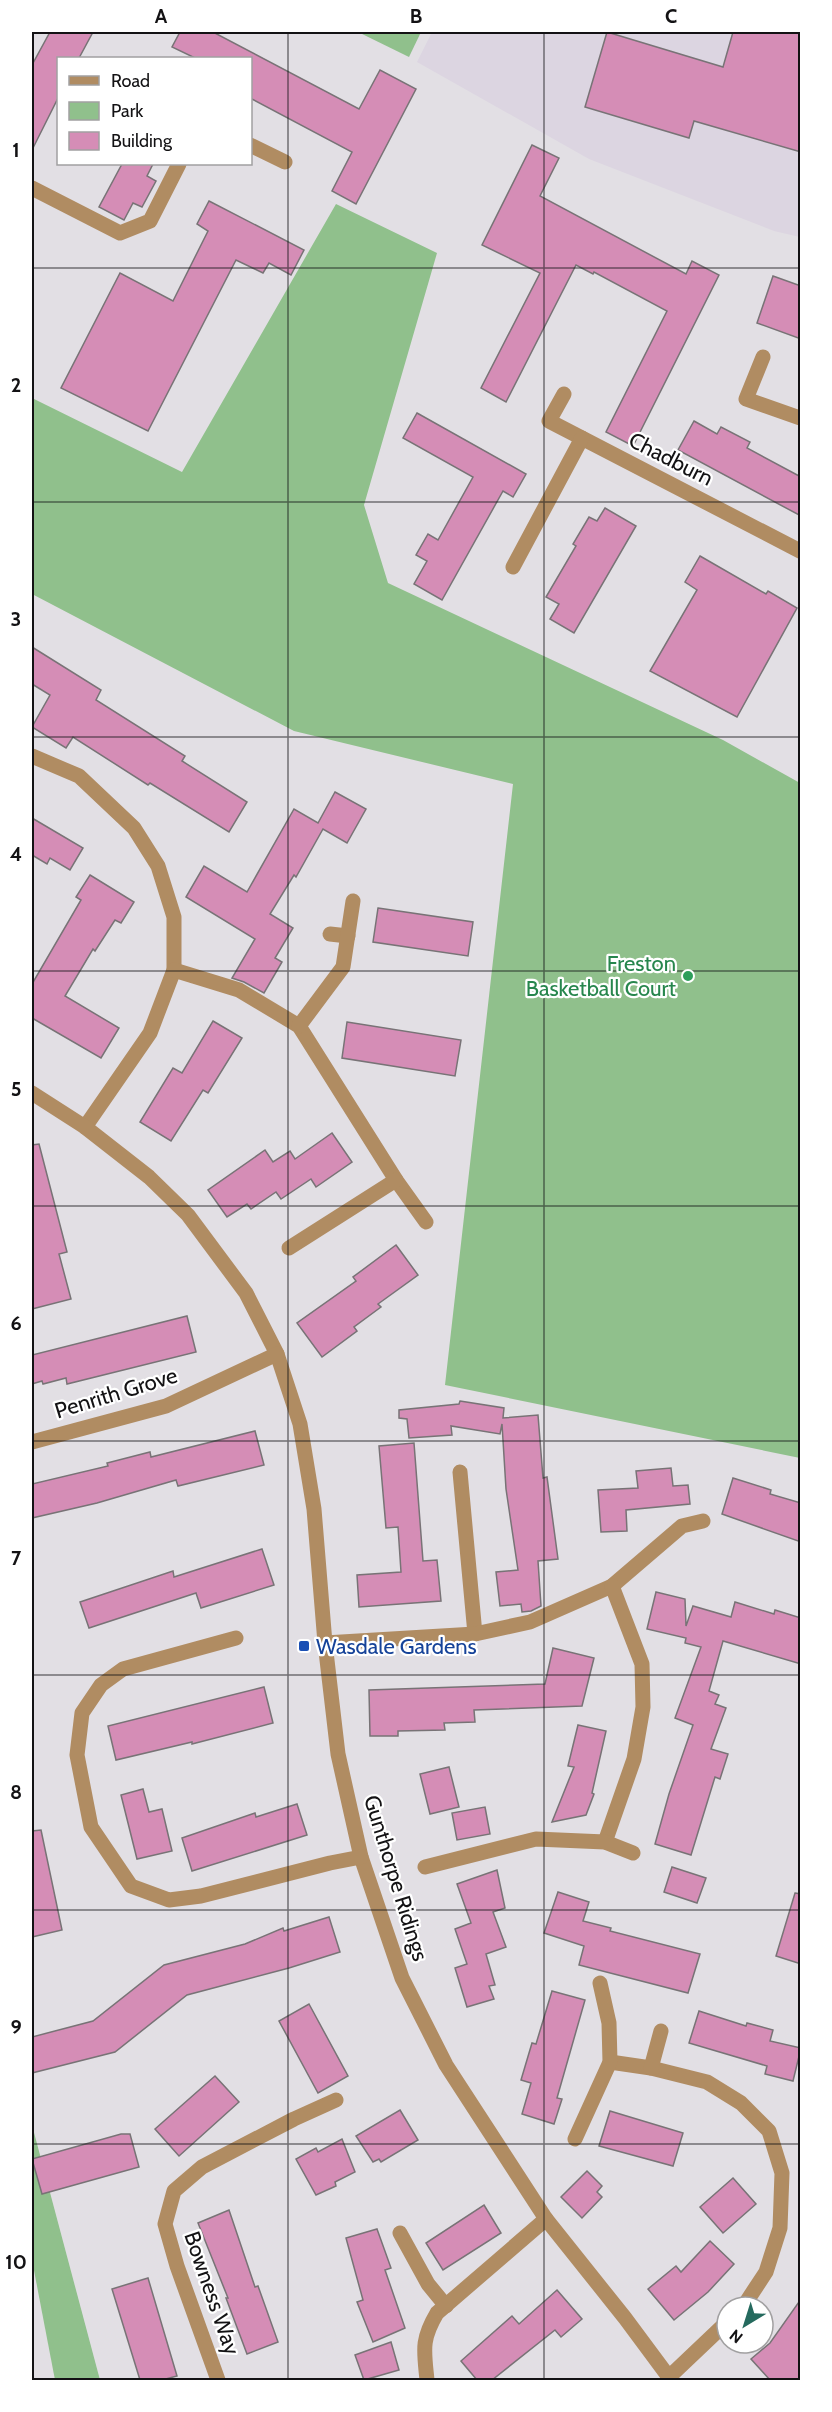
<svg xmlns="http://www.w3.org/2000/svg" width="832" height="2412" viewBox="0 0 832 2412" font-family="Cabin,sans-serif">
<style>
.built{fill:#dcd5e1}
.green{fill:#90c08c}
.building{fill:#d58db6;stroke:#787376;stroke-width:1.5}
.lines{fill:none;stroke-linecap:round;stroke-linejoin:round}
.minor{stroke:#b08c62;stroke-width:15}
.grid{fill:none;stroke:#131214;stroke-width:1.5;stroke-opacity:0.55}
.leisure-dot{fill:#2e9e5b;stroke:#fff;stroke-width:2}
.transit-dot{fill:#1a4fb4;stroke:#fff;stroke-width:2}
.labels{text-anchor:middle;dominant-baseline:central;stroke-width:4.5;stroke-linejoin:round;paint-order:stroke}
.street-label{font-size:22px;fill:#131214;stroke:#fff}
.leisure-label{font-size:22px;fill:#27864d;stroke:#fff;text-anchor:end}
.transit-label{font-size:22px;fill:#164399;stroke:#fff;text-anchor:start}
.neatline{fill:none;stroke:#131214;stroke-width:2}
.grid-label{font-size:20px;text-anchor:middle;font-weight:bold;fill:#131214}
</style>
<rect width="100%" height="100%" fill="#e2dfe4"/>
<polygon class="built" points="432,32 800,32 800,237 774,231 589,159 417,62"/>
<g class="green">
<polygon points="358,32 421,32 409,57"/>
<polygon points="336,204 437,253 364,505 388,583 723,740 800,783 800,1458 445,1385 513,784 294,731 32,594 32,398 182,472"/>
<polygon points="32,2125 100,2380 55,2380 32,2260"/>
</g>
<g class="building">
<polygon points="50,32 93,32 79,58 58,58 58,98 32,150 32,65"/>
<polygon points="180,32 213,32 359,109 380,70 416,89 356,204 332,191 352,152 250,98 250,58 195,58 172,47"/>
<polygon points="607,32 723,67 733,32 801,32 801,152 694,121 689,138 585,107"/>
<polygon points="532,145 559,158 540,196 686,274 692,261 719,275 633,446 606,432 667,311 594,272 593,274 576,265 506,402 481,388 540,273 482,245"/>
<polygon points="122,164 153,164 147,176 156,181 142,207 133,203 124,220 99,207"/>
<polygon points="209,201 304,250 291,275 269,263 263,273 236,260 148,431 61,388 120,273 173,301 208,231 197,224"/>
<polygon points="773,276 801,286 801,339 757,323"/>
<polygon points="417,413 526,474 513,497 503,491 442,600 414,584 427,561 416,555 428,534 438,540 473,477 403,438"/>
<polygon points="694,421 717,434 721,427 750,442 747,448 801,477 801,516 678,450"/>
<polygon points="605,508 636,526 574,633 550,619 559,604 546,597 576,546 573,544 589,517 597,521"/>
<polygon points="700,556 766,594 768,591 797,608 737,717 650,671 697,590 685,582"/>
<polygon points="32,647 101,690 96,700 185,756 182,761 247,802 229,832 150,783 148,785 73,737 66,748 32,727 50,695 32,684"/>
<polygon points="335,792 366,809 347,843 323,829 296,877 294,875 270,914 293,928 275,958 282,962 264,993 244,982 232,978 255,939 186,897 204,866 247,892 294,809 318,823"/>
<polygon points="32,818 83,848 70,870 50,858 47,864 32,855"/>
<polygon points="90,875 134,902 121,923 115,920 95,951 93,949 65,996 119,1028 101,1058 32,1018 32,984 81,900 76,897"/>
<polygon points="378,908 473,922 468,956 373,942"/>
<polygon points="213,1021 242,1038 208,1093 203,1090 171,1141 140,1122 173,1068 182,1073"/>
<polygon points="347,1022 461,1040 455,1076 342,1058"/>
<polygon points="332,1133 352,1162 316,1187 311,1179 281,1199 276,1192 251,1209 247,1204 227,1217 208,1190 265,1150 273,1162 290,1151 295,1159"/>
<polygon points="39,1144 67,1252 59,1254 71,1299 32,1309 32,1145"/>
<polygon points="396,1245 418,1275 378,1304 381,1307 354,1327 357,1331 322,1357 297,1323 356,1281 353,1277"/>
<polygon points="187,1316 196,1352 67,1384 66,1378 43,1384 42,1381 32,1384 32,1355"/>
<polygon points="460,1401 504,1408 503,1418 538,1415 543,1478 547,1477 558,1559 538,1561 541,1606 531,1611 522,1612 521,1604 500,1606 496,1572 518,1570 506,1489 502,1424 500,1434 451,1426 452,1435 409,1438 407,1419 399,1418 399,1410 459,1404"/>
<polygon points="255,1431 264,1465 178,1486 176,1480 97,1503 32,1518 32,1484 108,1466 107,1463 150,1452 151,1457"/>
<polygon points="414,1443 423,1561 437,1560 441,1601 359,1607 357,1575 401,1572 398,1527 386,1528 379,1446"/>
<polygon points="671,1468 673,1486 688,1485 690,1504 626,1510 627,1531 601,1532 598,1490 638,1488 636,1471"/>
<polygon points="733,1478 771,1490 770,1494 801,1503 801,1542 722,1514"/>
<polygon points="262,1549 274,1585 201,1608 196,1593 89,1628 80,1602 173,1571 174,1577"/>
<polygon points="656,1592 685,1599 686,1626 693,1606 731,1617 735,1602 774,1614 775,1610 801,1618 801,1664 723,1641 709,1691 719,1695 715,1704 726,1708 711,1749 728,1754 720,1779 715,1777 691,1855 655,1844 669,1794 693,1725 675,1718 701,1647 685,1643 686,1638 647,1629"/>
<polygon points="553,1648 594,1658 582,1706 474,1710 475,1722 444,1723 445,1730 398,1731 398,1736 370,1736 369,1690 545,1684"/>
<polygon points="264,1687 273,1723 192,1744 192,1742 116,1760 108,1726"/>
<polygon points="578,1725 606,1731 592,1793 594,1794 586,1815 552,1822 574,1767 568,1766"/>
<polygon points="449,1767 459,1807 430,1814 420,1774"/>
<polygon points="143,1789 149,1812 162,1809 172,1851 137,1859 121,1795"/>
<polygon points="297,1804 307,1835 192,1871 182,1838 255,1813 256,1817"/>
<polygon points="485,1807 490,1834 457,1840 452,1813"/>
<polygon points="41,1830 62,1930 32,1937 32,1831"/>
<polygon points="672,1867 706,1878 697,1903 664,1892"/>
<polygon points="497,1870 505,1908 493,1912 506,1947 486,1954 495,1985 489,1986 494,1999 467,2007 455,1968 467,1964 455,1929 471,1923 457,1884"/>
<polygon points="558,1892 589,1902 583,1921 611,1928 610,1931 700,1954 688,1993 579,1965 584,1946 544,1933"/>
<polygon points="795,1893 801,1894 801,1964 776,1956"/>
<polygon points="329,1917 340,1952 289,1968 187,1995 115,2052 32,2073 32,2037 93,2021 164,1965 245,1944 283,1928 284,1931"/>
<polygon points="552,1991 585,2000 557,2098 562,2099 554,2124 522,2114 531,2083 521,2080 532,2043 536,2044"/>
<polygon points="309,2004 348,2076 318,2093 279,2021"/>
<polygon points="699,2011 746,2026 747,2023 773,2030 770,2041 801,2048 793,2081 765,2074 767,2066 689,2043"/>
<polygon points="215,2076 239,2102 179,2156 155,2129"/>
<polygon points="400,2110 418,2140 381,2162 379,2159 373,2162 356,2136"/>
<polygon points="610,2111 683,2133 673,2166 599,2146"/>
<polygon points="121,2134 130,2134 139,2167 42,2194 32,2159"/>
<polygon points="342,2139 355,2172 335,2182 336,2186 316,2195 296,2159 316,2148 318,2152"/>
<polygon points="587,2171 602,2186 597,2192 602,2197 582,2218 561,2197"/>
<polygon points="733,2178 756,2204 723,2233 700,2207"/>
<polygon points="484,2205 501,2233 443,2270 426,2243"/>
<polygon points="229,2210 255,2287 258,2286 278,2342 247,2354 226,2298 228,2298 198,2223"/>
<polygon points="377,2229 391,2268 385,2270 405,2328 373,2342 357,2302 363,2300 346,2238"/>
<polygon points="710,2241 734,2264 708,2292 674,2320 648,2289 676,2266 681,2272"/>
<polygon points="148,2278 177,2376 162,2380 140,2380 112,2289"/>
<polygon points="557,2290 582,2319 561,2337 555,2330 492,2380 477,2380 461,2361 512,2316 519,2324"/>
<polygon points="801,2299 801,2380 770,2380 751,2359 770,2343"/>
<polygon points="391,2342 399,2370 364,2380 355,2355"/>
</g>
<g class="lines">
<g class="minor">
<polyline points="250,145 285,162"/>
<polyline points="32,188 120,233 150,221 179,164"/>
<polyline points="763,357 746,399 800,418"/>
<polyline points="564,394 549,421 800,551"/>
<polyline points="513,567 582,438"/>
<polyline points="32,756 79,776 134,828 158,866 174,917 174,970 150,1033 85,1127"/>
<polyline points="330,934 348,936"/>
<polyline points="174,970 239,990 299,1026 396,1180 426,1222"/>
<polyline points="299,1026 343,967 353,901"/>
<polyline points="32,1093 85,1127 149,1177 188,1215 246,1293 277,1354 300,1424 314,1509 325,1643 338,1754 361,1857 402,1978 446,2065 546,2219 625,2318 671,2380"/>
<polyline points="289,1248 396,1180"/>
<polyline points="32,1442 166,1406 277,1354"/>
<polyline points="460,1472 475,1634"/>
<polyline points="236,1638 123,1669 101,1685 82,1713 77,1755 91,1827 131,1886 169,1900 201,1896 330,1863 361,1857"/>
<polyline points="325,1643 475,1634 530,1622 612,1586 682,1526 703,1521"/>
<polyline points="605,1842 634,1759 643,1707 642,1664 612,1586"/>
<polyline points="425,1867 536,1839 605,1842 633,1853"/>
<polyline points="610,2062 651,2068 707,2082 741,2103 769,2131 782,2173 780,2228 766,2272 743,2307"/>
<polyline points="651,2068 661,2031"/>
<polyline points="575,2139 610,2062 609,2023 600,1983"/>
<polyline points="400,2233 428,2284 446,2306"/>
<polyline points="668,2378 727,2322"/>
<polyline points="218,2380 177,2266 165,2224 174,2191 202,2167 294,2119 336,2100"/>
<path d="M427 2380C424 2350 421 2340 437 2313L546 2219"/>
</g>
</g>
<path class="grid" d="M288 32V2380M544 32V2380M32 268H800M32 502H800M32 737H800M32 971H800M32 1206H800M32 1441H800M32 1675H800M32 1910H800M32 2144H800"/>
<circle class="leisure-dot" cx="688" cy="976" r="6"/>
<rect class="transit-dot" x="298" y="1640" width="12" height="12" rx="3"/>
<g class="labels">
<g class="street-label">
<text transform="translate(671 459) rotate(27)">Chadburn</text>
<text transform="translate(116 1393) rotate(-17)">Penrith Grove</text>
<text transform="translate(396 1878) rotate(73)">Gunthorpe Ridings</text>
<text transform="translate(212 2293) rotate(71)">Bowness Way</text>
</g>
<g class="leisure-label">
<text x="676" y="963">Freston<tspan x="676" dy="25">Basketball Court</tspan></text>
</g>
<g class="transit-label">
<text x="316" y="1646">Wasdale Gardens</text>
</g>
</g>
<rect width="832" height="2412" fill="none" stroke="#ffffff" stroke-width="66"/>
<rect x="57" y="57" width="195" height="108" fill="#ffffff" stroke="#a1a0a1" stroke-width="1.5"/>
<rect x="69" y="76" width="30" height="9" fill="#b08c62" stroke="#a1a0a1" stroke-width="1.5"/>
<text x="111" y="87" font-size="18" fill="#131214">Road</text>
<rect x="69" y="102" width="30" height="18" fill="#90c08c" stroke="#a1a0a1" stroke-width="1.5"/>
<text x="111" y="117" font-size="18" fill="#131214">Park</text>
<rect x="69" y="132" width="30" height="18" fill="#d58db6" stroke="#a1a0a1" stroke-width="1.5"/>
<text x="111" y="147" font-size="18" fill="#131214">Building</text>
<g transform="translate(745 2325) rotate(218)"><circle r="28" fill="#ffffff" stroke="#a1a0a1" stroke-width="1.5"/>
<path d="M0-4.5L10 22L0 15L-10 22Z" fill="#256a5e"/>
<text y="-9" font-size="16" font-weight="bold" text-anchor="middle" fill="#131214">N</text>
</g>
<rect x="33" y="33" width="766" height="2346" class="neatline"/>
<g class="grid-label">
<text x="161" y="23">A</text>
<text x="416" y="23">B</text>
<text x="671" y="23">C</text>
<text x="16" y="157">1</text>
<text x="16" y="392">2</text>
<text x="16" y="626">3</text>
<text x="16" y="861">4</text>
<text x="16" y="1096">5</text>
<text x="16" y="1330">6</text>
<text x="16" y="1565">7</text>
<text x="16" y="1799">8</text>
<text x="16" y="2034">9</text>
<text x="16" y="2269">10</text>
</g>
</svg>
